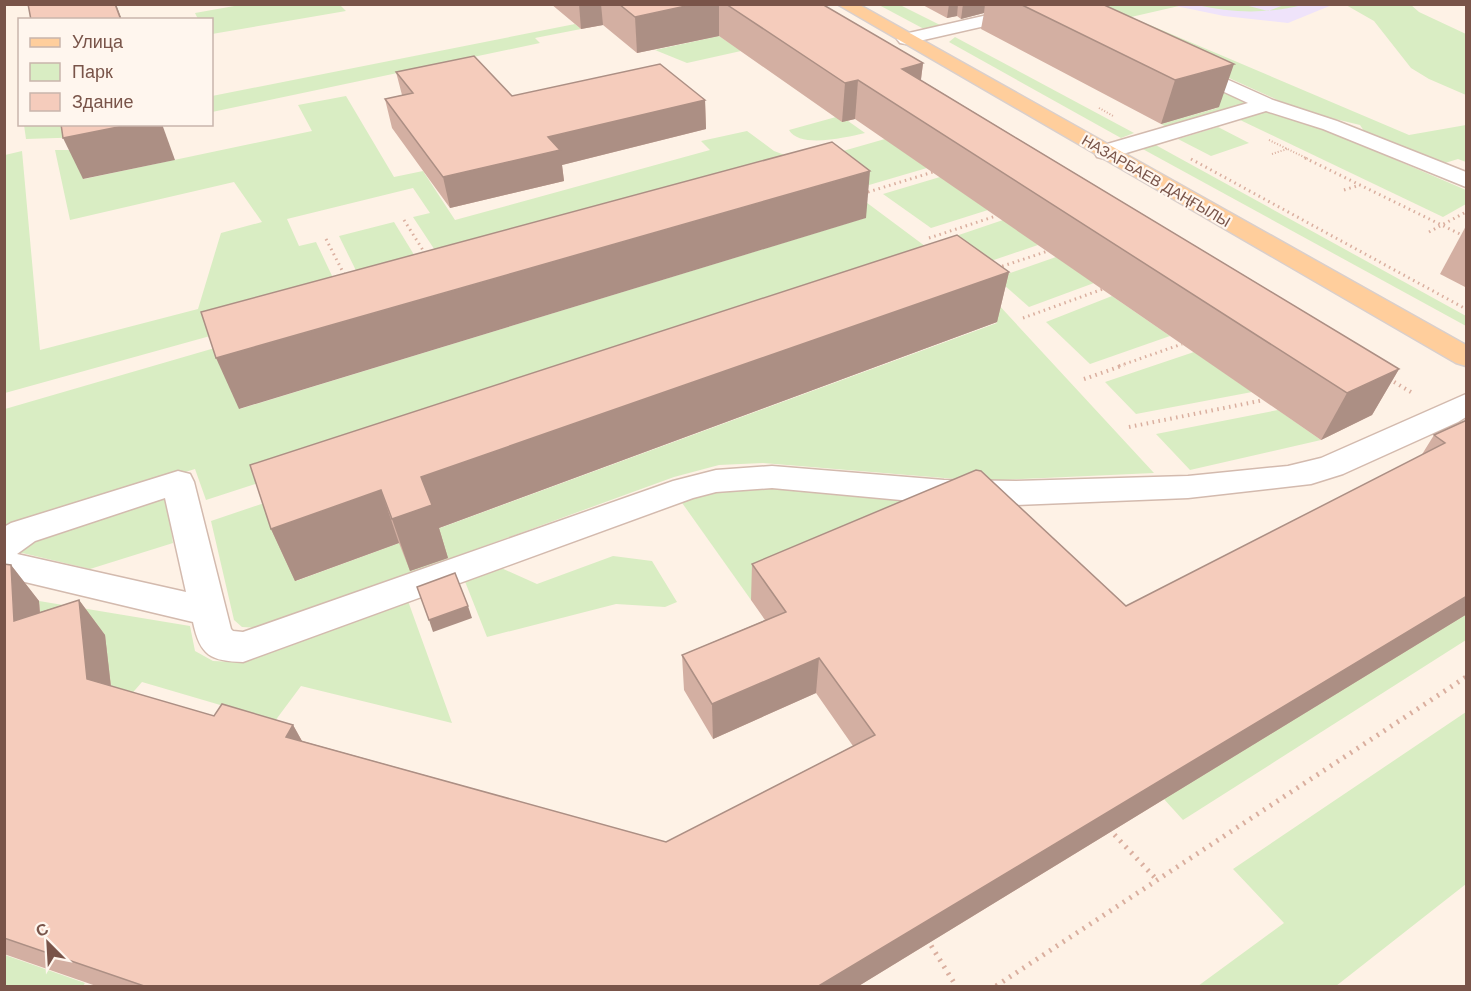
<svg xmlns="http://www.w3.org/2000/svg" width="1471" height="991" viewBox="0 0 1471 991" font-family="'DM Sans',sans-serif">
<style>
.education{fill:#efe3fa}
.green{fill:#d9edc3}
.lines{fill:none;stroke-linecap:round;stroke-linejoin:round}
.minor-casing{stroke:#d3baae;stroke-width:3}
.major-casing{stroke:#d9cfcc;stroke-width:3}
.path-far3{stroke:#daaf9f;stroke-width:2;stroke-dasharray:1 2;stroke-linecap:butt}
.path-far2{stroke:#daaf9f;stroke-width:3;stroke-dasharray:1.5 4;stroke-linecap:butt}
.path-far1{stroke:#daaf9f;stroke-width:4;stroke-dasharray:1.5 4.5;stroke-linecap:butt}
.path{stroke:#daaf9f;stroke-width:5;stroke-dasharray:2 6;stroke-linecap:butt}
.minor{fill:#fff;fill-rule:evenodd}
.major{fill:#ffce9c;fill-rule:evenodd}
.wall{fill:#d3afa2}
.shaded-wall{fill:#ac8f84}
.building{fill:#f5ccbc;stroke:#ac8f84;stroke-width:1.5}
.labels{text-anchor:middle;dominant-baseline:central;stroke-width:4.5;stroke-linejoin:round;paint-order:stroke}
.far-street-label{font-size:15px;fill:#795449;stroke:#fff6ee}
</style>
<rect width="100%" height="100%" fill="#fef2e6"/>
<polygon class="education" points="1171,5 1332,5 1288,23 1224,16"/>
<g class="green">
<polygon points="1174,4 1179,6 1131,17 1409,135 1466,125 1466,162 1458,159 1445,163 1368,137 1360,125 1302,111 1068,5"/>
<polygon points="240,5 340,5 346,11 212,34 212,20 198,19 195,13"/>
<polygon points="879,5 900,5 940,25 924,29"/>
<path d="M1197 5H1245L1268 11 1284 5H1302C1267 14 1232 13 1197 5Z"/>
<polygon points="1346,5 1411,5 1419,12 1466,34 1466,95 1429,79 1411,68 1374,21"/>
<polygon points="575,24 581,29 535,38 540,43 212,112 212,96"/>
<polygon points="719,36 741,51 687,63 655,50"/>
<polygon points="955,37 1134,133 1121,138 949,42"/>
<polygon points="1209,83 1254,105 1168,128 1161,124 1217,108"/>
<polygon points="346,96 394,177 423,171 455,220 710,150 701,141 747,131 774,151 798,160 448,270 413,217 430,213 413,188 287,219 299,246 316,242 343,299 5,393 5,155 22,151 40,350 198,309 221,233 262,222 234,182 70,220 55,150 78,150 84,179 312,131 298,105"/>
<polygon points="1268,110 1347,139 1466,190 1466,204 1443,217 1238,119"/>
<path d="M836 117 848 121 865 133C847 137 800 149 789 130Z"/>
<polygon points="24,125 150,125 88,137 26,139"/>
<polygon points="1218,127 1249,143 1211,156 1178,139"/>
<polygon points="885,139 927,168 869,185 845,168 843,151"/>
<polygon points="1152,143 1466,316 1466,326 1139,147"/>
<polygon points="831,176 945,261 206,500 195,469 25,521 5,533 5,409 273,331 240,409 865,218"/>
<polygon points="940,177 988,210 931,228 883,194"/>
<polygon points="1003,220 1038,245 979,265 944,240"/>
<polygon points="394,222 427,276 367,293 339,236"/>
<polygon points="1056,257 1094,283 1029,307 996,278"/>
<polygon points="984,289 1154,473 980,481 763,463 719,465 674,477 260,628 242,627 234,620 211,521 329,481 296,581 997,323"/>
<polygon points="1112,296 1170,336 1090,364 1046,322"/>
<polygon points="1194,352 1252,392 1136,414 1105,382"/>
<polygon points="1278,410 1321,440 1190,470 1156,434"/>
<polygon points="786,487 971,505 751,600 680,500 709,492"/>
<polygon points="166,496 173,543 90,569 18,552 33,540"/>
<polygon points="613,556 652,561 677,602 665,607 616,604 487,637 464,579 499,567 537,584"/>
<polygon points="1466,598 1466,640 1183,820 1153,787"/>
<polygon points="39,601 190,626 195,651 213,661 235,662 279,650 408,601 452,723 301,686 275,721 142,682 114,714 42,636"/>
<polygon points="1466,712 1466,884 1336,986 1198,986 1284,923 1233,869"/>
<polygon points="5,955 85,983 83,986 5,986"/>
</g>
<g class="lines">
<defs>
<g id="minor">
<polygon points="1027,6 1033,7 1036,11 1033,15 906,44 900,43 897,39 900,35"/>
<polygon points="1186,61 1273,100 1337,121 1466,172 1466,187 1323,129 1266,111 1113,157 1105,159 1097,157 1094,152 1097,147 1248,103 1179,71 1177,67 1179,63"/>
<path d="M1466 394V417L1458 422 1343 474 1311 484 1188 498 1016 505 944 504 772 488 716 492 693 498 243 662C211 661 200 656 193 622L4 577V527L11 523 178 471 190 474 194 482 231 629 233 631 243 632 673 481 716 470 772 466 944 480 1016 481 1188 476 1288 466 1321 458ZM165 498 186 592 17 554 35 541Z"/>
</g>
<polygon id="major" points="837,4 858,4 1466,345 1466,366 1456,363"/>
</defs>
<use href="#minor" class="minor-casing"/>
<use href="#major" class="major-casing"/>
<g class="path-far3">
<polyline points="1099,108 1113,116"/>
<polyline points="1269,140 1308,159"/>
<polyline points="1272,154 1287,149"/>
</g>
<g class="path-far2">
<polyline points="1305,158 1466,237"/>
<polyline points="1191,159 1466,309"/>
<polyline points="1344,190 1360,185"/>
<polyline points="868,192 933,172"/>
<polyline points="404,220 426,255"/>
<polyline points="1429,232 1466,212"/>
<polyline points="929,238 996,216"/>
<polyline points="326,239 345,276"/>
<polyline points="997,268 1048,251"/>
<polyline points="1023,318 1103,289"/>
<polyline points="1119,366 1182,344"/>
</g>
<g class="path-far1">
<polyline points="1084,379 1124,365"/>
<polyline points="1389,379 1411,392"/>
<polyline points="1129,427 1264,400"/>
</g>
<g class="path">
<polyline points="1109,829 1158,881"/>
<polyline points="927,939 956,986"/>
<polyline points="996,986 1466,677"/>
</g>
<use href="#minor" class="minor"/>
<use href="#major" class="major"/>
</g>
<g class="wall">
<polygon points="551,4 822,4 923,63 921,80 1399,369 1372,415 1321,440 855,119 842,122 719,36 637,53 603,25 581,29"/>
<polygon points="921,4 1102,4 1219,107 1161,124 981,29 984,13 961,19 957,16 947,18"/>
<polygon points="396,72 512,96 705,100 706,129 562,165 564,181 450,208 392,128 385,99 402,95"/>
<polygon points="1467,224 1467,288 1440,274"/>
<polygon points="1009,272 997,322 439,528 448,558 410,571 399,543 295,581 271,529"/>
<polygon points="1467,420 1467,614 857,987 99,987 4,954 4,564 11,565 39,601 40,612 79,600 105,635 111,686 214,716 293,725 302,741 666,842 853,746 816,693 713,739 684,690 682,655 765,620 751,600 752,564 1126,606 1421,456 1434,435"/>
</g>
<g class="shaded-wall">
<polygon points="115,4 116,4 122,20 121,20"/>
<polygon points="579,4 601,4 603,25 581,29"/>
<polygon points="695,4 719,4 719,36 637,53 635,17"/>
<polygon points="949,4 958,4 957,16 947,18"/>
<polygon points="963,4 985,4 984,13 961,19"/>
<polygon points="923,63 918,102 902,69"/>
<polygon points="1234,64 1219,107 1161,124 1175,80"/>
<polygon points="858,80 855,119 842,122 845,83"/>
<polygon points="705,100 706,129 562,165 564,181 450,208 443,177 548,137"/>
<polygon points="133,124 162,124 175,160 83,179 63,138"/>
<polygon points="870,171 866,218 239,409 216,358"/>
<polygon points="1009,272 997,322 439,528 448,558 410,571 392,519 421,477"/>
<polygon points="1399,369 1372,415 1321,440 1347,393"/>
<polygon points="381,490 399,543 295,581 271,529"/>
<polygon points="11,565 39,601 43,656 14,621"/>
<polygon points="1467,596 1467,614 857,987 817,987"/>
<polygon points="79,600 105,635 114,714 87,679"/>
<polygon points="468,606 472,618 433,632 429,620"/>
<polygon points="819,658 816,693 713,739 712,704"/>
<polygon points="293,725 312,759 286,737"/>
</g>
<g class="building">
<polygon points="28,4 115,4 121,20 31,20"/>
<polygon points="619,4 695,4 635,17"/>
<polygon points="726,4 822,4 923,63 902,69 1399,369 1347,393 858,80 845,83"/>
<polygon points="1020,4 1102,4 1234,64 1175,80"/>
<polygon points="474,56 512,96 660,64 705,100 548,137 560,150 443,177 385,99 413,93 396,72"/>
<polygon points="61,124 133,124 63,138"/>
<polygon points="832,142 870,171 216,358 201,312"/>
<polygon points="957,235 1009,272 421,477 432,505 392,519 381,490 271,529 250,465"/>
<polygon points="1467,420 1467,596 817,987 147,987 4,938 4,564 11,565 14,621 79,600 87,679 214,716 222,704 293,725 286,737 666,842 875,735 819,658 712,704 682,655 786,612 752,564 976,470 981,471 1126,606 1445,443 1434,435"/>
<polygon points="455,573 468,606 429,620 417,587"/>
</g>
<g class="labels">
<g class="far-street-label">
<text transform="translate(1156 181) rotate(30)">НАЗАРБАЕВ ДАҢҒЫЛЫ</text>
</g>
</g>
<rect width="1471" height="991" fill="none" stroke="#795449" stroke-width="12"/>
<rect x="18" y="18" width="195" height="108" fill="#fff6ee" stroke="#c9b5ac" stroke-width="1.5"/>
<rect x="30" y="38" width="30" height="9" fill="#ffce9c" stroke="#c9b5ac" stroke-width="1.5"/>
<text x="72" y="48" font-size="18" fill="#795449">Улица</text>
<rect x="30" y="63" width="30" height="18" fill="#d9edc3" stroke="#c9b5ac" stroke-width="1.5"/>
<text x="72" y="78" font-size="18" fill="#795449">Парк</text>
<rect x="30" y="93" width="30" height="18" fill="#f5ccbc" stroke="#c9b5ac" stroke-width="1.5"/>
<text x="72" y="108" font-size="18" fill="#795449">Здание</text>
<g transform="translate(48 943) rotate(336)" stroke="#fff6ee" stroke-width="4.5" paint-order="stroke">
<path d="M0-4.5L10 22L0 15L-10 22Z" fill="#795449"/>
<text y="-9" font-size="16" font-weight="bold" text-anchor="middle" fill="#795449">С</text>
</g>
</svg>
